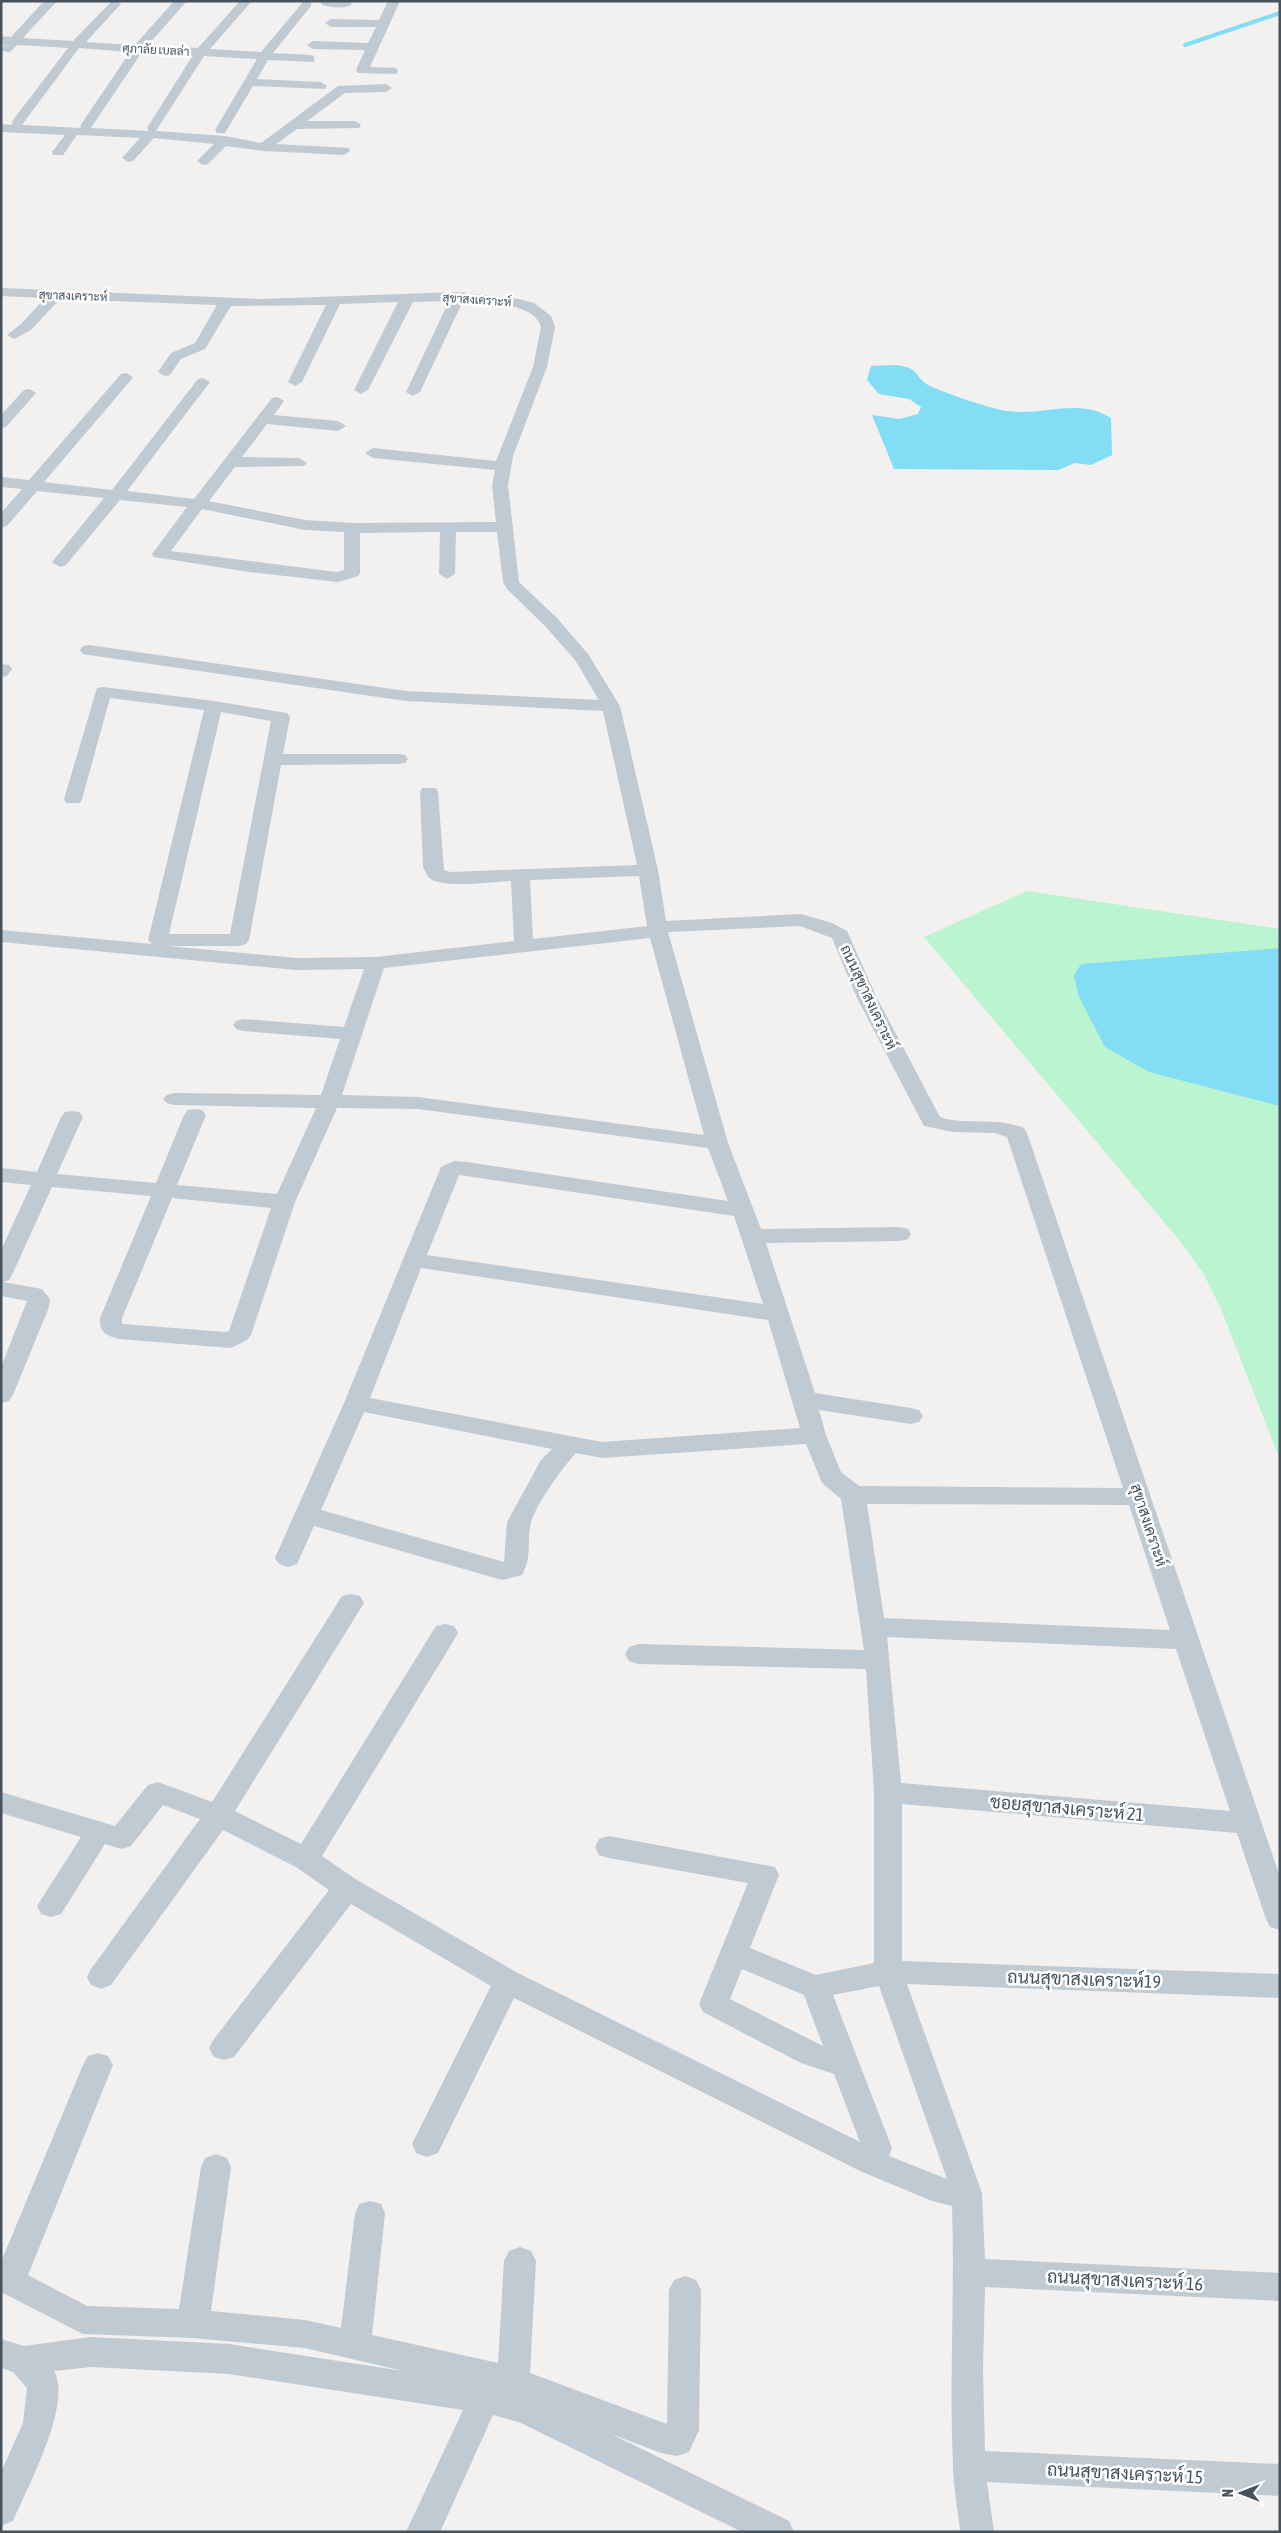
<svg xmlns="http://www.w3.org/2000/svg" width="1281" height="2533" viewBox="0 0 1281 2533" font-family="'Asap Condensed',Sarabun,sans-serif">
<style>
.green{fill:#baf4d1}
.water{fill:#83ddf5}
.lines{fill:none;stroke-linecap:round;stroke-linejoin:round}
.stream{stroke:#83ddf5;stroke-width:4}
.street{fill:#bfcad3;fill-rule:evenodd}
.labels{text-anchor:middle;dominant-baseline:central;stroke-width:5;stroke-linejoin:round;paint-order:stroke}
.far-street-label{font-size:12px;fill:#46535f;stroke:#fff}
.street-label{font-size:15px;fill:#46535f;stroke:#fff}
.near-street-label{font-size:18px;fill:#46535f;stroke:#fff}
</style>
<rect width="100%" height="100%" fill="#f3f0f0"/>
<polygon class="green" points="1027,891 1280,929 1280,1460 1221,1309 1203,1273 1180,1241 924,937"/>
<g class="water">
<path d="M896 365C921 368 914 378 930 386 945 393 991 409 1007 411 1042 416 1079 397 1111 418L1112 455 1091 465 1075 463 1058 470 894 469 872 415 899 419 918 414 921 407 909 399 879 394 867 380 871 366Z"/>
<polygon points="1280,948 1280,1106 1149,1072 1105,1047 1079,997 1074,976 1081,964"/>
</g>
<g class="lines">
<polyline class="stream" points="1185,45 1280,13"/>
<g class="street">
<path d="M44 1H57L23 38 73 41 111 2 118 1 121 4 119 6 86 42 135 45 174 1H187L148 45 198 48 240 1H252L210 49 261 52 303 2H311V6L273 53 310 55 314 56V62L268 60 257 79 321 82 327 86 325 89 253 86 225 133H217L215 130 257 59 204 56 156 131 225 136 261 143 338 86 386 84 392 88 386 92 345 93 307 121H355L361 125 359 128 297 129 276 144 349 148 350 151 344 155 264 151 226 146 208 164 203 165 197 161 214 144 154 138 133 161 128 162 122 158 140 138 77 135 63 155H53L52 152 65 135 1 132V124L12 125 13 120 68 48 17 45 10 52 1 51 4 44H1V36L11 37ZM79 48 130 52 80 126 81 128 22 125ZM142 52 193 55 147 128 149 131 91 128Z"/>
<path d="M321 1H349L352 4C345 10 331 7 322 5Z"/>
<polygon points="388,1 400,1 370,67 396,68 398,71 396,74 358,73 356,70 365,50 313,49 307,45 313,41 368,43 376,27 331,27 325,23 331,19 379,20"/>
<path d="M1 288 261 299 458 292 519 299 534 303 551 316 555 327 547 367 513 456 508 485 519 582 557 618 588 654 620 706 658 870 666 921 801 914 832 923 847 931 877 998 940 1117C967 1126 993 1116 1024 1128L1027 1133 1280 1877V1930L1270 1927 1266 1919 1237 1833 902 1804V1961L1280 1974V1998L907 1984 982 2193 985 2259 1280 2273V2301L985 2287 983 2371 985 2451 1280 2464V2496L987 2482 994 2532H960C958 2509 953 2486 953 2464 949 2378 955 2292 952 2206L932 2201 860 2171 514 1998 438 2153 427 2157 416 2153 412 2144 491 1986 351 1904 234 2057 224 2060 214 2057 209 2048 214 2039 329 1890 296 1867 223 1830 111 1985 101 1989 91 1985 87 1977 91 1969 200 1819 163 1805 131 1846 121 1849 105 1844 61 1914 51 1917 41 1914 37 1906 81 1837 1 1813V1792L115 1826 148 1785 158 1782 212 1802 342 1596 351 1594 360 1596 364 1603 235 1811 301 1844 436 1626 445 1624 454 1626 458 1633 454 1640 322 1856 357 1880 518 1973 860 2142 834 2074 801 2063 703 2012 699 2004 748 1883 609 1858 599 1855 595 1847 599 1839 609 1836 775 1867 779 1875 750 1948 816 1975 874 1963V1792L866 1669 638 1664 629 1661 625 1654 629 1647 638 1644 864 1650 841 1499 822 1483 806 1444 602 1458 576 1453C562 1468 537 1503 531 1522 526 1542 533 1555 522 1575L502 1580 314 1526 297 1564 288 1567 279 1564 275 1558 344 1403 441 1167 454 1161 467 1162 728 1201 708 1148 418 1109 337 1108 295 1202 251 1335 247 1340 231 1348 118 1339C105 1335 99 1332 100 1318L151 1196 52 1187 12 1275 9 1280 3 1282 42 1289 50 1299 49 1307 13 1395 9 1401 1 1403V1367L27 1301 1 1296V1250L31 1185 1 1182V1168L37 1172 61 1117 65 1112 72 1111 79 1112 83 1117 57 1174 156 1183 184 1115 188 1110 195 1109 202 1110 206 1115 177 1185 277 1194 316 1108 174 1105 167 1103 163 1099 167 1095 174 1093 321 1095 340 1039 243 1031 236 1029 233 1025 236 1021 243 1019 344 1027 364 969 296 970 1 942V930L152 944 148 940 204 710 110 698 82 799 80 803H66L64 799 97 688 103 687 214 701 287 713 290 717 283 754H399L405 755 408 759 405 763 399 764 281 765 249 940 246 944 239 946H168L296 958 376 957 514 941 511 881C492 882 443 889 429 878 426 875 425 870 423 867L420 792 422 788H436L438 792 444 870 450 872 637 865 603 711 406 701 89 655 83 654 80 650 83 646 89 645 406 691 599 700 575 660 545 626 507 589 503 582 497 532H456L455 574 447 579 439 574 440 532 360 533V573L358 576 338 582 249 572 154 557 152 554 187 507 120 500 66 565 60 567 52 562 104 498 37 491 7 526 1 528V513L22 489 1 487V477L29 480 121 374 126 373 133 377 131 380 44 482 112 490 198 379 203 378 210 382 127 491 194 499 272 398 277 397 284 401 274 415 338 421 346 426 338 431 267 424 242 457 299 458 307 463 304 466 235 467 209 501 305 520 352 523 496 522 492 485 495 470 373 458 365 453 373 448 496 461 533 367 541 327C535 302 484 303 463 301L420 392 413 396 406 392 449 301 413 302 368 390 361 394 354 390 398 302 340 304 302 382 295 386 288 382 326 305 231 306 205 349 181 359 170 375 165 376 158 372 171 353 195 343 217 305 60 299 31 330 14 339 7 335 21 324 45 298 1 296ZM202 509 305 530 344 532V570L337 572 171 551ZM221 712 271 721 230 934H169ZM639 876 647 926 533 939 530 880ZM800 926 832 938 857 998 924 1126 953 1132 995 1133 1007 1137 1123 1488 859 1486 841 1472 826 1435 819 1410 911 1424 919 1422 923 1416 919 1410 911 1408 815 1393 766 1243 900 1241 908 1239 911 1234 908 1229 900 1227 761 1229 728 1143 668 932ZM650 938 704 1135 418 1097 342 1095 384 968ZM459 1175 734 1216 763 1304 427 1255ZM172 1198 271 1208 229 1331 226 1332 122 1324V1318ZM421 1268 768 1320 800 1428 602 1442 370 1398ZM364 1412 552 1449 541 1460 507 1522 504 1562 321 1510ZM867 1504 1129 1505 1170 1630 884 1618ZM887 1637 1176 1649 1230 1811 901 1783ZM742 1969 804 1995 823 2046 730 1999ZM879 1986 947 2179 889 2156 892 2148 833 1995Z"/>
<polygon points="29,389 36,393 6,427 1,428 1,415 24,390"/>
<polygon points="1,664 9,665 12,669 7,676 1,677"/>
<path d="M98 2053 108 2056 113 2065 28 2275 87 2306 179 2309 201 2167 205 2158 216 2154 227 2158 231 2167 211 2311 305 2320 341 2328 355 2214 359 2204 370 2201 381 2204 385 2214 372 2335 498 2363 504 2261 509 2251 520 2247 531 2251 536 2261 530 2373 667 2424 669 2290 674 2280 685 2276 696 2280 701 2290 699 2430 689 2452 677 2456 661 2453 611 2434 789 2521 794 2532H742L521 2423 493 2415 440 2532H406L463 2410 229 2374 91 2367 54 2371C73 2403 27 2488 13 2521L1 2526V2472L23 2423 27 2388 13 2372 1 2368V2339L24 2346 91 2337 229 2344 403 2371 305 2348 193 2338 83 2334 1 2292V2262L83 2065 88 2056Z"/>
</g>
</g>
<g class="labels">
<g class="far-street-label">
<text transform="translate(156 50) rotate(3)">ศุภาลัย เบลล่า</text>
<text transform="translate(73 296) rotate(2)">สุขาสงเคราะห์</text>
<text transform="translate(477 300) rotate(4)">สุขาสงเคราะห์</text>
</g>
<g class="street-label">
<text transform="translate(869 997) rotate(65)">ถนนสุขาสงเคราะห์</text>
<text transform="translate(1149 1525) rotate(72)">สุขาสงเคราะห์</text>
</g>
<g class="near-street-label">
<text transform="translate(1067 1808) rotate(5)">ชอยสุขาสงเคราะห์ 21</text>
<text transform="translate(1084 1979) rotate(2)">ถนนสุขาสงเคราะห์19</text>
<text transform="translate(1125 2280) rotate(3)">ถนนสุขาสงเคราะห์ 16</text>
<text transform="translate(1125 2473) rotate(3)">ถนนสุขาสงเคราะห์ 15</text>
</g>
</g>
<rect width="1281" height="2533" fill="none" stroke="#46535f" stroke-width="5"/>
<g transform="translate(1241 2493) rotate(270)" stroke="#ffffff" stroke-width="4" paint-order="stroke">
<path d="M0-4L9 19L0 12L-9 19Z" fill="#46535f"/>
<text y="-8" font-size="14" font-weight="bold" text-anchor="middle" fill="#46535f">N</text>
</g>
</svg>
